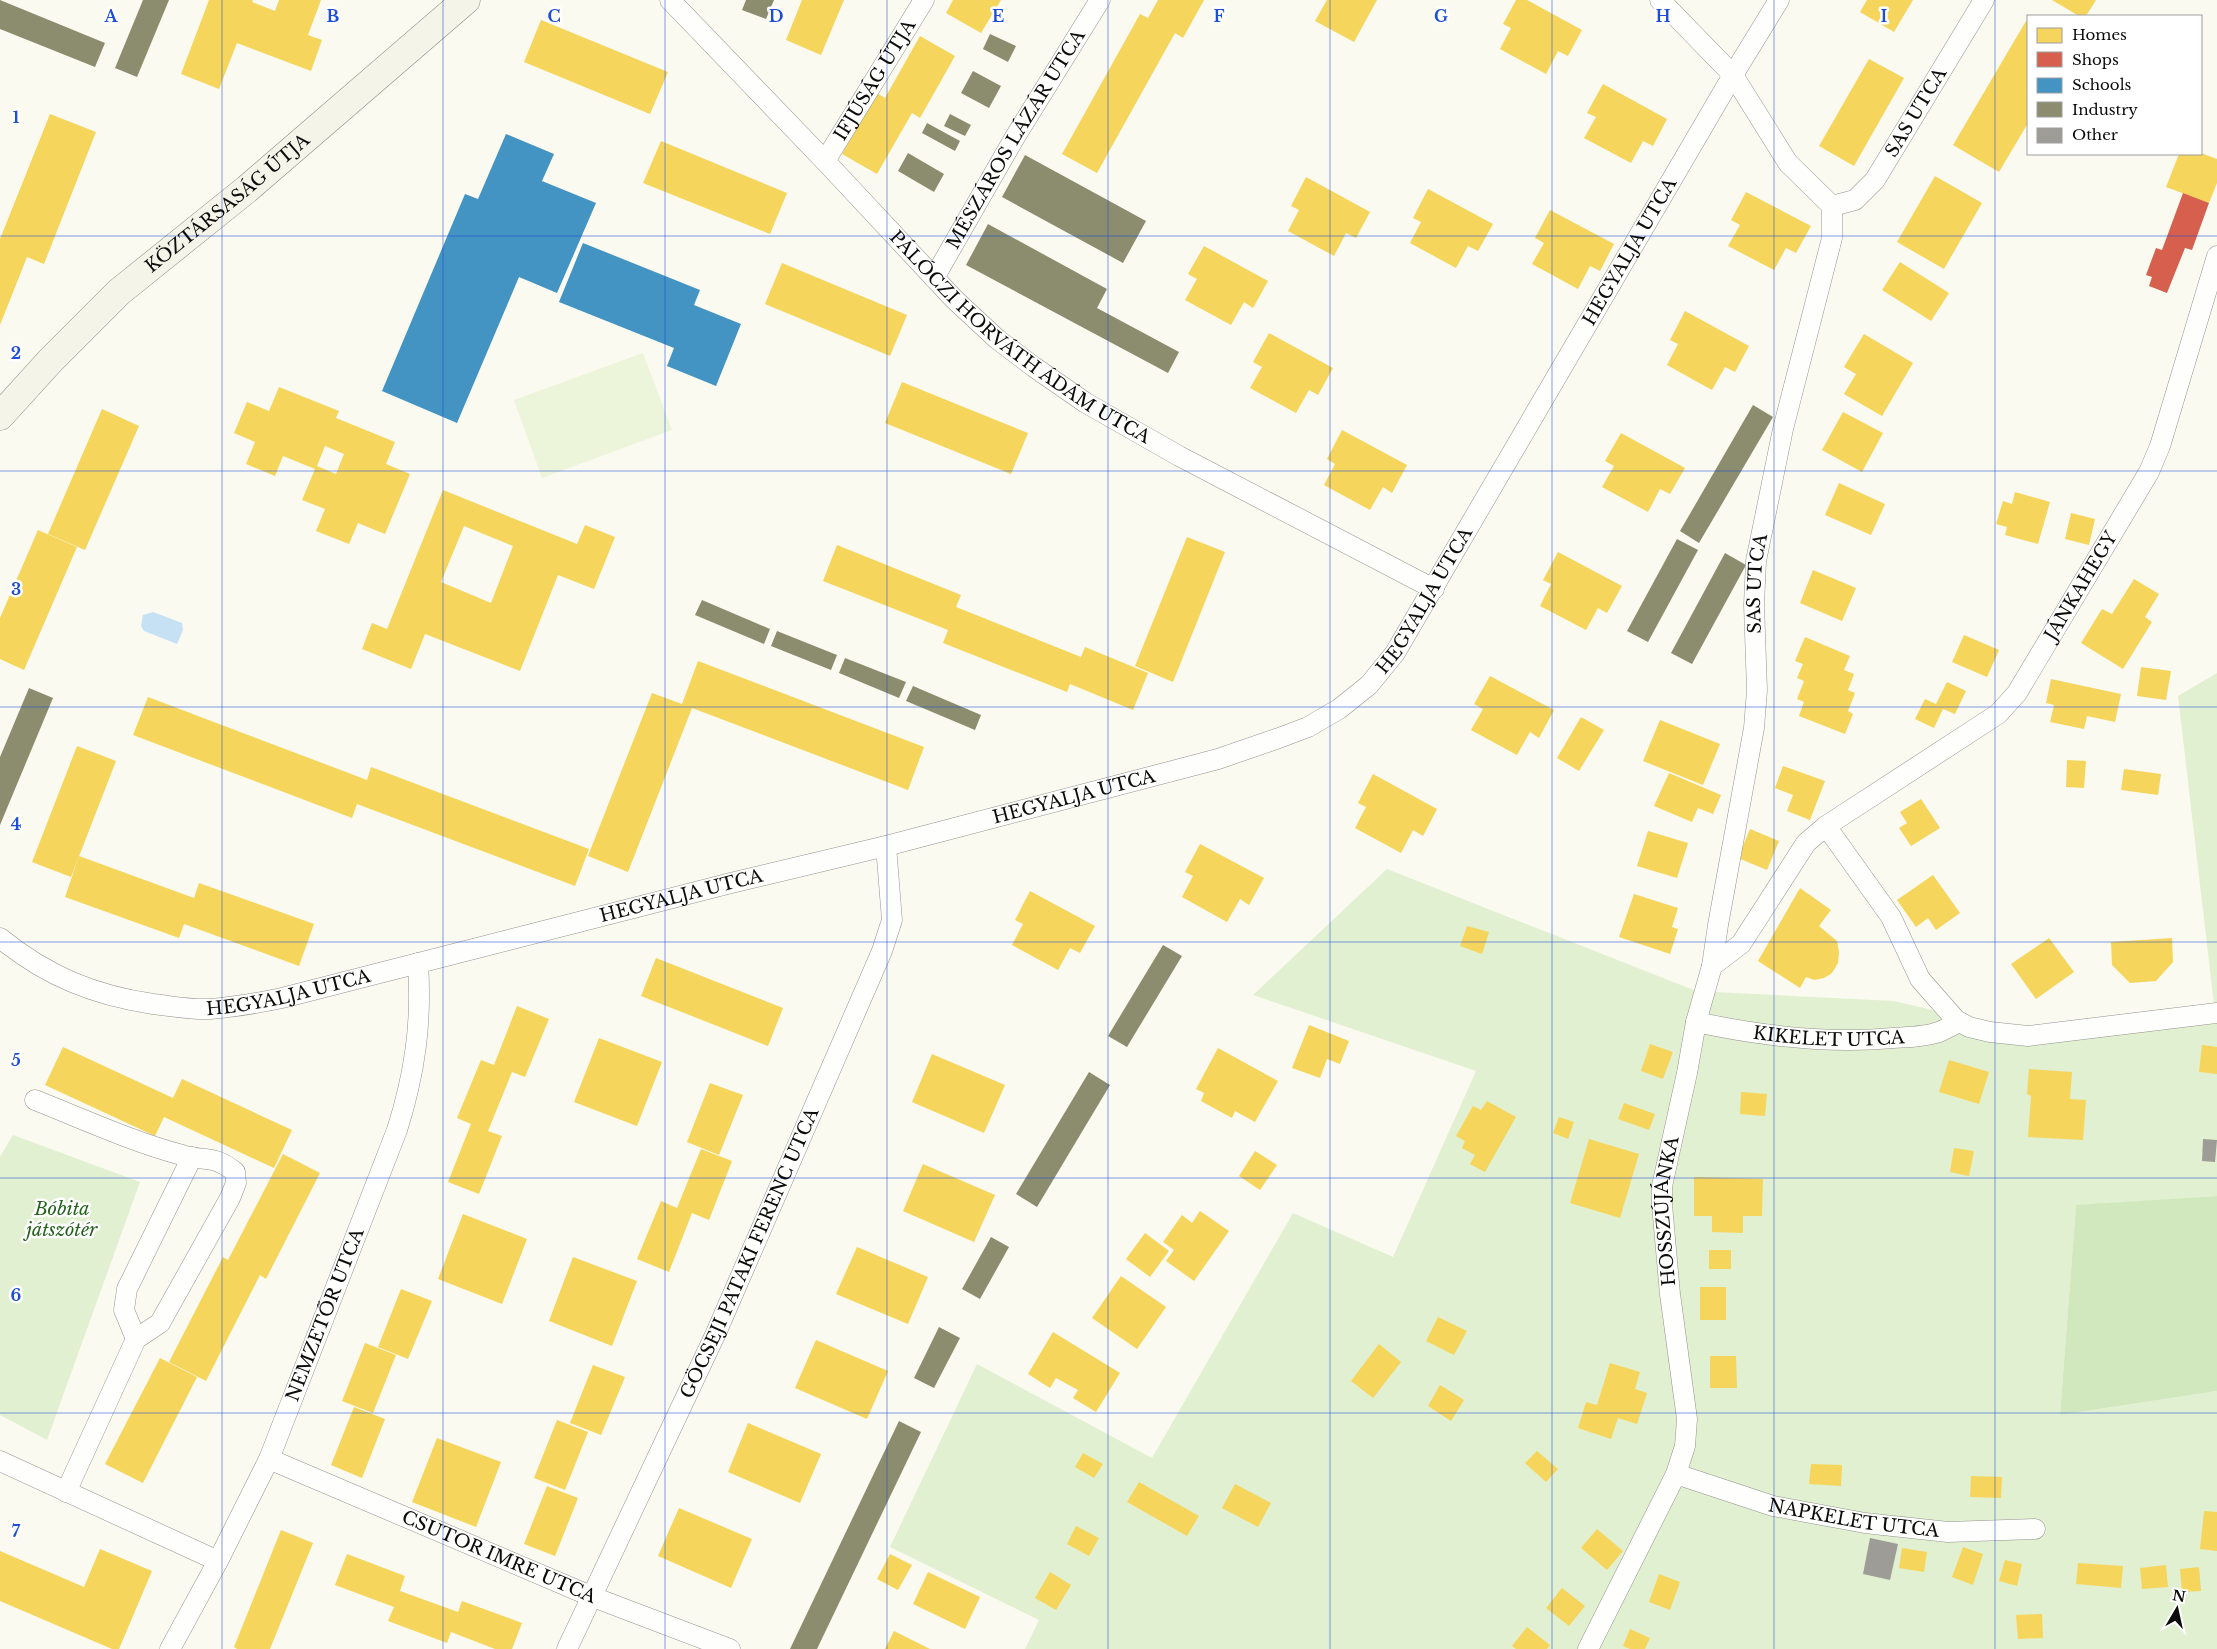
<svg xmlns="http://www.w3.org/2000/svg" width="2217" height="1649" viewBox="0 0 2217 1649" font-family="'Libre Baskerville',serif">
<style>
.green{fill:#e1f0d0}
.forest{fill:#d1e8be}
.pitch{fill:#ecf4da}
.water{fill:#c7e1f4}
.homes{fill:#f6d55c;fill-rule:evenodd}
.shops{fill:#d6604d}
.schools{fill:#4393c3}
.industry{fill:#8c8c6e}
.building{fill:#9e9c96}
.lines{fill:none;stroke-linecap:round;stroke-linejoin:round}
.street-casing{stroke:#94938f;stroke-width:21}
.secondary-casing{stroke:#8a8a85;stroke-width:29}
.street{stroke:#fefefd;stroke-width:20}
.secondary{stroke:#f5f4e8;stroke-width:28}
.grid{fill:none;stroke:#1d4ed8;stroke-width:1;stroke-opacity:0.55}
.labels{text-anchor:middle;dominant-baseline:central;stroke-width:5;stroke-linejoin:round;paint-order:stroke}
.street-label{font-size:18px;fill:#0c0c0c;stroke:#fff}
.park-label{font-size:18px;font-style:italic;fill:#26631e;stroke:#fff}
.grid-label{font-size:16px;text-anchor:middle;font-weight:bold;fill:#1d4ed8;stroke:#fff;stroke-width:5;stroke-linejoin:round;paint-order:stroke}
</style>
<rect width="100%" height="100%" fill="#fbfaf0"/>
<g class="green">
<polygon points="2217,673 2217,1196 2076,1206 2060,1415 2217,1391 2217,1649 1025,1649 1039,1620 890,1547 977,1364 1152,1458 1293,1213 1393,1257 1476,1071 1253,995 1387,869 1696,991 1894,1001 2023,1031 2216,1022 2178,696"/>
<polygon points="13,1135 140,1182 47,1440 0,1415 0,1157"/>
</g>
<polygon class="forest" points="2217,1196 2217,1391 2060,1415 2076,1205"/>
<polygon class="pitch" points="643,353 672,430 542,478 514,400"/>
<polygon class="water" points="153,612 182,623 183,630 177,644 144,631 141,626 143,615"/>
<g class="homes">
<polygon points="209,0 253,0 252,2 275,11 279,0 321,0 308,35 322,40 311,71 237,43 219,89 181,74"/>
<polygon points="802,0 844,0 821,55 786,40"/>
<polygon points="953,0 1001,0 981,33 946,13"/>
<polygon points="1158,0 1204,0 1183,38 1175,33 1097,173 1062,154 1140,14 1148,18"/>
<polygon points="1327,0 1377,0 1354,42 1315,21"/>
<polygon points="1516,0 1527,0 1582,30 1568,56 1558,51 1546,74 1500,49 1511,28 1503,24"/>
<polygon points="1867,0 1913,0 1894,32 1860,12"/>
<polygon points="2052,0 2096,0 2086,16 2079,16"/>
<polygon points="541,20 668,72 650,114 524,62"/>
<polygon points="2026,21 2028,22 2028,123 1999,172 1953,145"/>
<polygon points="920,36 955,56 920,118 912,113 877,174 842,154 877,93 885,98"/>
<polygon points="1869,59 1904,78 1854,166 1819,146"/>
<polygon points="1603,84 1667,119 1653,146 1643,141 1631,163 1584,138 1596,117 1587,113"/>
<polygon points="50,114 96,132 44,264 27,257 0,325 0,239"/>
<polygon points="661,141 787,193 770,234 643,183"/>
<polygon points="2201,153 2217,159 2217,183 2209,203 2166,187 2179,154"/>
<polygon points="1935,176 1982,203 1944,269 1897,242"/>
<polygon points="1306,177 1370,212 1356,238 1346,233 1334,256 1288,231 1299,210 1291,206"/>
<polygon points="1428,189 1493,224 1478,251 1468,246 1456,268 1410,243 1421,222 1413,218"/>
<polygon points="1746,192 1811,226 1796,253 1786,248 1774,270 1728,246 1740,225 1731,220"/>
<polygon points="1550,210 1614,244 1600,271 1590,266 1578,289 1532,264 1544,243 1535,238"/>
<polygon points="1204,246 1268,281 1253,308 1244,302 1231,325 1185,300 1197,279 1188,274"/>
<polygon points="1900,262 1949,293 1931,321 1882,290"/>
<polygon points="782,263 907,315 890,356 765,304"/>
<polygon points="1685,311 1749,346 1735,372 1725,367 1712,390 1667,365 1678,344 1670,340"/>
<polygon points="1269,333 1333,368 1318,395 1309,390 1296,413 1250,388 1262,367 1253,362"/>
<polygon points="1864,334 1913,363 1882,416 1844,394 1856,374 1844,367"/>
<polygon points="902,382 1028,433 1011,474 885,423"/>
<path d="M279 387 339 411 336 418 395 442 386 464 410 474 385 534 358 523 349 544 316 531 325 509 302 500 315 469 283 456 275 476 246 464 255 442 234 433 247 402 269 411ZM325 446 344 454 336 474 317 466Z"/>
<polygon points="102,409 139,426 85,550 48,534"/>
<polygon points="1843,412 1883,433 1862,472 1822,450"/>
<polygon points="1342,430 1407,465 1392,493 1383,487 1370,510 1324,485 1335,464 1327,459"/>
<polygon points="1621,433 1685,468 1670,494 1660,489 1648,512 1602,487 1614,466 1605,461"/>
<polygon points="1839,483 1885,504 1871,535 1825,515"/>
<path d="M443 490 577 544 585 525 615 537 594 589 558 575 520 671 425 634 411 669 362 649 372 623 387 629ZM464 526 513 546 491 603 441 582Z"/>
<polygon points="2015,492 2050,502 2038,544 2005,535 2007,527 1996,524 2003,501 2012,504"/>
<polygon points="2071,513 2095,519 2089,545 2065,539"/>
<polygon points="38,530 77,547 24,670 0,659 0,618"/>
<polygon points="1187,537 1225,552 1173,682 1135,666"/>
<polygon points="837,545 961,595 956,607 1081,657 1078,664 1085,647 1148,673 1133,710 1070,684 1067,692 943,643 948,630 823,581"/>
<polygon points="1558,552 1622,586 1607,613 1598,608 1586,630 1540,606 1551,584 1543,580"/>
<polygon points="1813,570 1856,588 1842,621 1800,603"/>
<polygon points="2134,579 2159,594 2145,617 2152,622 2123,669 2081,643 2102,609 2112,614"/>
<polygon points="1964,635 1999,650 1987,677 1952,662"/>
<polygon points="1805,637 1850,656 1844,670 1854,674 1848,690 1855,693 1848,711 1853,714 1845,734 1799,716 1804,702 1797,699 1804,681 1797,678 1803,664 1795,661"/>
<polygon points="698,661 924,747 908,790 692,708 628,872 588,856 652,693 682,704"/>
<polygon points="2141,667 2171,671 2166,700 2137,696"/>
<polygon points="1490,676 1554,710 1539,738 1530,732 1517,755 1471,730 1483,709 1474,704"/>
<polygon points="2051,679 2121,694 2115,722 2087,716 2084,729 2050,722 2054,705 2046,703"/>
<polygon points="1947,682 1966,691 1955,714 1943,709 1934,728 1915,719 1925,699 1936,704"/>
<polygon points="148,697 367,780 371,767 589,849 575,886 357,804 352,818 133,735"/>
<polygon points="1581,717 1604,730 1579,771 1557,758"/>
<polygon points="1660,720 1720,744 1703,785 1643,761"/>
<polygon points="77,746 116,761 71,877 32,862"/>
<polygon points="2067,760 2086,761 2084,788 2066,787"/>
<polygon points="1783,766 1825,781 1810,820 1787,811 1793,795 1775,788"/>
<polygon points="2124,769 2161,774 2158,795 2121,790"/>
<polygon points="1669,773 1721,795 1713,814 1698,808 1692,822 1654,806"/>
<polygon points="1373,774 1437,809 1423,836 1413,830 1401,853 1355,828 1366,807 1358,803"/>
<polygon points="1921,799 1940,828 1911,846 1899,828 1907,823 1900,812"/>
<polygon points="1750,829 1779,841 1767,870 1738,858"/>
<polygon points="1648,831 1688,843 1677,878 1637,866"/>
<polygon points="1200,844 1264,878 1249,905 1240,899 1227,922 1182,897 1193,876 1185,872"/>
<polygon points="79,856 194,898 199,883 314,924 299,966 184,924 179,938 65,897"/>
<polygon points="1933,875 1960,913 1936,930 1928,918 1916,927 1897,900"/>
<polygon points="1800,888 1831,910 1819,926 1837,941 1839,952 1838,963 1832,973 1824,978 1814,980 1806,977 1800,988 1758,961"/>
<polygon points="1030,891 1095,926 1080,953 1070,948 1058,970 1012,945 1023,924 1015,920"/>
<polygon points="1634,894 1678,908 1672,927 1678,929 1670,954 1619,937"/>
<polygon points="1467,926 1489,932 1482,954 1460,946"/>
<polygon points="2049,938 2074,972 2036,999 2011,964"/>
<polygon points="2172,938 2173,962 2156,981 2130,983 2112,965 2111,942"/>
<polygon points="656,958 783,1008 768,1046 641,996"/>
<polygon points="517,1006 549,1019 525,1077 512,1072 488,1131 502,1136 479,1194 448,1182 471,1124 457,1118 481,1060 494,1065"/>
<polygon points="1309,1025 1349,1041 1340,1064 1327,1059 1320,1078 1292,1068"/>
<polygon points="599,1038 662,1062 637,1126 574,1102"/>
<polygon points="1650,1044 1673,1052 1663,1079 1641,1071"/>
<polygon points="2202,1045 2217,1047 2217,1074 2199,1072"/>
<polygon points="63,1047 173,1098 182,1079 292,1130 274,1168 164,1117 155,1136 45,1085"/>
<polygon points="1218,1048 1278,1081 1255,1122 1235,1111 1232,1118 1201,1101 1204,1093 1196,1089"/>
<polygon points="932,1054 1005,1085 984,1133 912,1102"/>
<polygon points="1949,1060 1989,1072 1979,1104 1939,1092"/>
<polygon points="2029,1069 2072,1072 2070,1099 2086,1100 2083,1140 2028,1137 2031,1096 2027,1094"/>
<polygon points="710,1083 743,1095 719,1155 687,1142"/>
<polygon points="1741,1092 1767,1094 1765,1116 1740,1114"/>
<polygon points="1487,1101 1516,1117 1485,1172 1470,1164 1475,1155 1462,1148 1465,1141 1456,1136 1473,1106 1481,1110"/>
<polygon points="1624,1103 1655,1114 1649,1130 1618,1119"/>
<polygon points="1559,1117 1574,1122 1568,1139 1553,1133"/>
<polygon points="1589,1139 1639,1154 1620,1218 1570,1203"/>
<polygon points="1954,1148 1974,1151 1969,1176 1950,1172"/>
<polygon points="701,1149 732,1161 709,1220 692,1213 669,1272 637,1259 661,1201 677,1208"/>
<polygon points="1255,1151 1277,1165 1260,1190 1239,1176"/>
<polygon points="283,1154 320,1173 266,1279 260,1275 206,1381 169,1362 223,1257 228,1260"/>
<polygon points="923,1164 995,1195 974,1242 903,1211"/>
<polygon points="1694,1177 1763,1179 1762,1216 1743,1216 1743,1233 1712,1232 1712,1216 1694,1216"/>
<polygon points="1200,1211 1229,1231 1194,1281 1166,1261 1174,1250 1163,1242 1182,1215 1192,1223"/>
<polygon points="463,1214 527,1239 502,1304 438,1279"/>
<polygon points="1145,1233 1169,1251 1150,1277 1126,1259"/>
<polygon points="857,1247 928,1277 908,1324 836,1294"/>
<rect x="1709" y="1250" width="22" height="19"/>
<polygon points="573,1257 637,1281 612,1346 549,1321"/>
<polygon points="1121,1276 1166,1307 1137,1349 1092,1318"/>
<rect x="1700" y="1287" width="26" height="33"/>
<polygon points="401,1289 432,1301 408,1359 378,1347"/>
<polygon points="1438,1317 1467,1331 1454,1355 1426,1341"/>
<polygon points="1053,1332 1120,1373 1096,1412 1073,1398 1078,1390 1056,1378 1050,1388 1028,1374"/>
<polygon points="816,1340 888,1371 867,1419 795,1388"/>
<polygon points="365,1343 396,1355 373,1413 342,1401"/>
<polygon points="1379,1344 1401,1362 1373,1398 1351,1381"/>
<polygon points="1710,1356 1736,1356 1737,1388 1710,1388"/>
<polygon points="160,1358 197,1377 143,1483 105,1464"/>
<polygon points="1610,1363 1640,1372 1635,1389 1647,1393 1637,1424 1618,1418 1611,1439 1578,1428 1586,1402 1597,1405"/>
<polygon points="593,1365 625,1377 601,1435 570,1423"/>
<polygon points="1440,1385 1464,1400 1451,1421 1428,1406"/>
<polygon points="354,1407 385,1419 362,1478 331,1465"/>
<polygon points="557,1420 588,1432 565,1490 534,1478"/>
<polygon points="748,1423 821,1454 800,1503 728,1472"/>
<polygon points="437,1438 501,1462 476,1527 412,1502"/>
<polygon points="1537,1451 1558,1469 1546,1482 1525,1463"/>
<polygon points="1083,1453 1103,1464 1094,1478 1075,1467"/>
<polygon points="1811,1464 1842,1465 1841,1486 1809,1484"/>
<polygon points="1971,1476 2002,1477 2001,1498 1970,1497"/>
<polygon points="1139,1482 1199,1516 1187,1536 1127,1502"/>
<polygon points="1235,1484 1271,1503 1258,1527 1222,1508"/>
<polygon points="547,1486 578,1498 555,1556 524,1544"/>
<polygon points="679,1508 752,1539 731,1588 658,1556"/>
<polygon points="2204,1511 2217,1512 2217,1551 2200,1549"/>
<polygon points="1076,1526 1099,1538 1089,1556 1067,1544"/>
<polygon points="1597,1529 1623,1551 1607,1570 1581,1548"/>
<polygon points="281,1530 313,1543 270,1649 237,1649 234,1647"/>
<polygon points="1963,1547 1983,1554 1973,1585 1952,1577"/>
<polygon points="1902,1548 1927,1552 1924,1572 1899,1568"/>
<polygon points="100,1549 152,1571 119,1649 112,1649 0,1601 0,1551 84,1587"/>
<polygon points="347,1554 405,1576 400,1591 458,1612 462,1601 522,1623 512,1649 495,1649 451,1632 447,1643 388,1621 394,1607 335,1585"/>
<polygon points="890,1554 912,1565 898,1590 877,1579"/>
<polygon points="2005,1560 2022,1564 2017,1586 1999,1581"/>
<polygon points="2078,1563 2123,1566 2121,1588 2076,1584"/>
<polygon points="2166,1565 2168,1587 2142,1589 2140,1568"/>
<polygon points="2199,1567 2201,1591 2182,1592 2180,1569"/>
<polygon points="928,1572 980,1597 965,1629 913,1604"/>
<polygon points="1050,1572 1071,1585 1056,1610 1035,1598"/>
<polygon points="1659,1574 1680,1582 1670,1610 1649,1602"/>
<polygon points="1562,1588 1585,1606 1569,1626 1546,1608"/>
<polygon points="2042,1614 2043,1638 2018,1639 2016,1615"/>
<polygon points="1527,1627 1550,1645 1547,1649 1516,1649 1512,1646"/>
<polygon points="1630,1629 1650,1638 1645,1649 1630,1649 1623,1646"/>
<polygon points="894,1631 930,1649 885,1649"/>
</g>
<polygon class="shops" points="2183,193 2209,203 2192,250 2185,248 2167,293 2149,286 2152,277 2146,275 2156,248 2162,250"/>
<g class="schools">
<polygon points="506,134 554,154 542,181 596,203 557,293 519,277 457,423 382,391 465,194 478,199"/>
<polygon points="583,243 700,290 694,305 741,324 716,386 667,366 674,348 559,302"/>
</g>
<g class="industry">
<polygon points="0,0 105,43 95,67 0,29"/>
<polygon points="143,0 169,0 137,77 115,68"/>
<polygon points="746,0 774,0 766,19 742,10"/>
<polygon points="990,34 1016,46 1008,62 983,49"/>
<polygon points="973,71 1001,86 989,108 961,93"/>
<polygon points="950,114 971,125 965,136 944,126"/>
<polygon points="927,123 960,141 955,151 922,133"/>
<polygon points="908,153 944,174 934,192 898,171"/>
<polygon points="1025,155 1146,221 1123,263 1002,197"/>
<polygon points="988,224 1107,289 1097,308 1179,352 1168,373 966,265"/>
<polygon points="1753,405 1773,417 1699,543 1680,531"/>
<polygon points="1677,539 1698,550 1648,642 1627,631"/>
<polygon points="1725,553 1746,565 1692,664 1671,653"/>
<polygon points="702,600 770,629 764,644 695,615"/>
<polygon points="777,631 837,655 831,670 771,646"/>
<polygon points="845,658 906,682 899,698 839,673"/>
<polygon points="913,686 981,715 975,730 906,701"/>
<polygon points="29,688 53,698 0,825 0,757"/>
<polygon points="1163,945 1182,956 1127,1047 1108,1036"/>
<polygon points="1089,1072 1110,1085 1037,1207 1016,1194"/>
<polygon points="991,1237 1009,1247 980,1299 962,1289"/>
<polygon points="939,1327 960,1338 934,1388 914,1378"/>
<polygon points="899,1421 921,1432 817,1649 790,1649"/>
</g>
<g class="building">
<polygon points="2203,1139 2217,1140 2215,1162 2202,1161"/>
<polygon points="1870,1538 1898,1544 1890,1580 1863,1574"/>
</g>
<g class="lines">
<defs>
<g id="street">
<path id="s1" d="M670 0 825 161 954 299 997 339 1034 367 1086 403 1179 456 1434 589"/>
<path id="s2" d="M825 161 924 0"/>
<path id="s3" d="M1832 206 1855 200 1875 180 1984 0"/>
<path id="s4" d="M934 278 1015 137 1100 0"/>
<polyline points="1826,826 1891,917 1920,979 1956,1020 1969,1027 1990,1032 2028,1036 2217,1013"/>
<path id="s5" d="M0 938C47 976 93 995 153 1004 171 1006 191 1010 210 1009 235 1007 258 1003 282 998L731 883 886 846 1218 759 1279 738 1308 727 1339 709 1369 685 1395 653 1733 75 1779 0"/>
<path id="s6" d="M1712 966 1741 944 1806 843 1826 826 1998 714 2017 693 2149 472 2160 446 2217 256"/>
<path id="s7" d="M1696 1022C1761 1036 1827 1044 1893 1038 1908 1037 1925 1037 1939 1032 1946 1029 1953 1025 1959 1022"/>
<path d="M35 1100C83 1119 133 1142 182 1155 205 1162 213 1154 235 1172L236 1183 230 1198 160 1323 136 1339 66 1492"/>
<polyline points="136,1339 124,1310 127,1289 192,1157"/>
<path id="s8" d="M269 1459 593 1597 730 1649"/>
<polyline points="0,1461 218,1561"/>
<path id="s9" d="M1676 1474 1773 1506 1865 1523 1948 1532 2035 1529"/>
<path id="s10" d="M170 1649 218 1561 269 1459 397 1130C415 1073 422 1023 418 963"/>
<path id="s11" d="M567 1649 716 1333 882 951 892 920 886 846"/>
<path id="s12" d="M1588 1649 1676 1474 1685 1446 1687 1419 1670 1294 1662 1205V1186L1687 1073 1696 1022 1712 966 1718 925 1754 728 1757 690 1754 605 1756 561 1783 429 1832 238V206L1788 163 1733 75 1660 0"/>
</g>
<g id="secondary">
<path id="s13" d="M0 416 50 361 119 292 247 189 466 0"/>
</g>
</defs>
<use href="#street" class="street-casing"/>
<use href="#secondary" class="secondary-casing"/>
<use href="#street" class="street"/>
<use href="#secondary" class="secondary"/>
</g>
<path class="grid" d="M222 0V1649M443 0V1649M665 0V1649M887 0V1649M1108 0V1649M1330 0V1649M1552 0V1649M1774 0V1649M1995 0V1649M0 236H2217M0 471H2217M0 707H2217M0 942H2217M0 1178H2217M0 1413H2217"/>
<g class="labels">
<g class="street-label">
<text stroke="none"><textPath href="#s2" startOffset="95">IFJÚSÁG ÚTJA</textPath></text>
<text stroke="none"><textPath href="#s3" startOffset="131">SAS UTCA</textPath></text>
<text stroke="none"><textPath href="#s4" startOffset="161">MÉSZÁROS LÁZÁR UTCA</textPath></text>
<text stroke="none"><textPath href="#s13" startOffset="312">KÖZTÁRSASÁG ÚTJA</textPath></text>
<text stroke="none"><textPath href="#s5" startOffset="1941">HEGYALJA UTCA</textPath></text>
<text stroke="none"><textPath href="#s1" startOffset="488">PÁLÓCZI HORVÁTH ÁDÁM UTCA</textPath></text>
<text stroke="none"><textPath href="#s12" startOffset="1099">SAS UTCA</textPath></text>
<text stroke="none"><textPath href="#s6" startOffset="541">JÁNKAHEGY</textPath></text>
<text stroke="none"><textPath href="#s5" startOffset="1536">HEGYALJA UTCA</textPath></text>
<text stroke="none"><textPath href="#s5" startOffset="1116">HEGYALJA UTCA</textPath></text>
<text stroke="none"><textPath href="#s5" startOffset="711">HEGYALJA UTCA</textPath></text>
<text stroke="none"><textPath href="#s5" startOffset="306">HEGYALJA UTCA</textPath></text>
<text stroke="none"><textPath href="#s7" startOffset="134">KIKELET UTCA</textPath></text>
<text stroke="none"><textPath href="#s12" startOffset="462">HOSSZÚJÁNKA</textPath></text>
<text stroke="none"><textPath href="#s11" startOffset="436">GÖCSEJI PATAKI FERENC UTCA</textPath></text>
<text stroke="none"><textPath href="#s10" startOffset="369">NEMZETŐR UTCA</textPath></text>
<text stroke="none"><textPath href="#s9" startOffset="184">NAPKELET UTCA</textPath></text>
<text stroke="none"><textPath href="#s8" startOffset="250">CSUTOR IMRE UTCA</textPath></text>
</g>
<g class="park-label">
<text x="62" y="1209">Bóbita<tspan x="62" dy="21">játszótér</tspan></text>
</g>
</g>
<g class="grid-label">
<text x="111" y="22">A</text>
<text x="333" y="22">B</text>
<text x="554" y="22">C</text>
<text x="776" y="22">D</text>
<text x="998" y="22">E</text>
<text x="1219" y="22">F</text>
<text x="1441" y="22">G</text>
<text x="1663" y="22">H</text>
<text x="1884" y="22">I</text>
<text x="16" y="123">1</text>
<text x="16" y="359">2</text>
<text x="16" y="595">3</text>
<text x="16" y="830">4</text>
<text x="16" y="1066">5</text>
<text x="16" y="1301">6</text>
<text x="16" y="1537">7</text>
</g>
<rect x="2027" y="15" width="175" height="140" fill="#ffffff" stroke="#9e9e9e"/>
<rect x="2037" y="28" width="25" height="15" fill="#f6d55c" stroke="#9e9e9e"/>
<text x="2072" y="40" font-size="15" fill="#0c0c0c">Homes</text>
<rect x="2037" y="52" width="25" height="15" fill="#d6604d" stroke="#9e9e9e"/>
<text x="2072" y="65" font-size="15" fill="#0c0c0c">Shops</text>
<rect x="2037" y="78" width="25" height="15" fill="#4393c3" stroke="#9e9e9e"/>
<text x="2072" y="90" font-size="15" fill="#0c0c0c">Schools</text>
<rect x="2037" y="102" width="25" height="15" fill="#8c8c6e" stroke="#9e9e9e"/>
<text x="2072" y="115" font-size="15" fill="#0c0c0c">Industry</text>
<rect x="2037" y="128" width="25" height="15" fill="#9e9c96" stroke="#9e9e9e"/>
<text x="2072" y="140" font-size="15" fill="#0c0c0c">Other</text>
<g transform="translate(2177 1609) rotate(9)" stroke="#ffffff" stroke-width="4" paint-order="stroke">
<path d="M0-4L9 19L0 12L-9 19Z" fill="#0c0c0c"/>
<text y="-8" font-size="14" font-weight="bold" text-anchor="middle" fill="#0c0c0c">N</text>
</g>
</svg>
